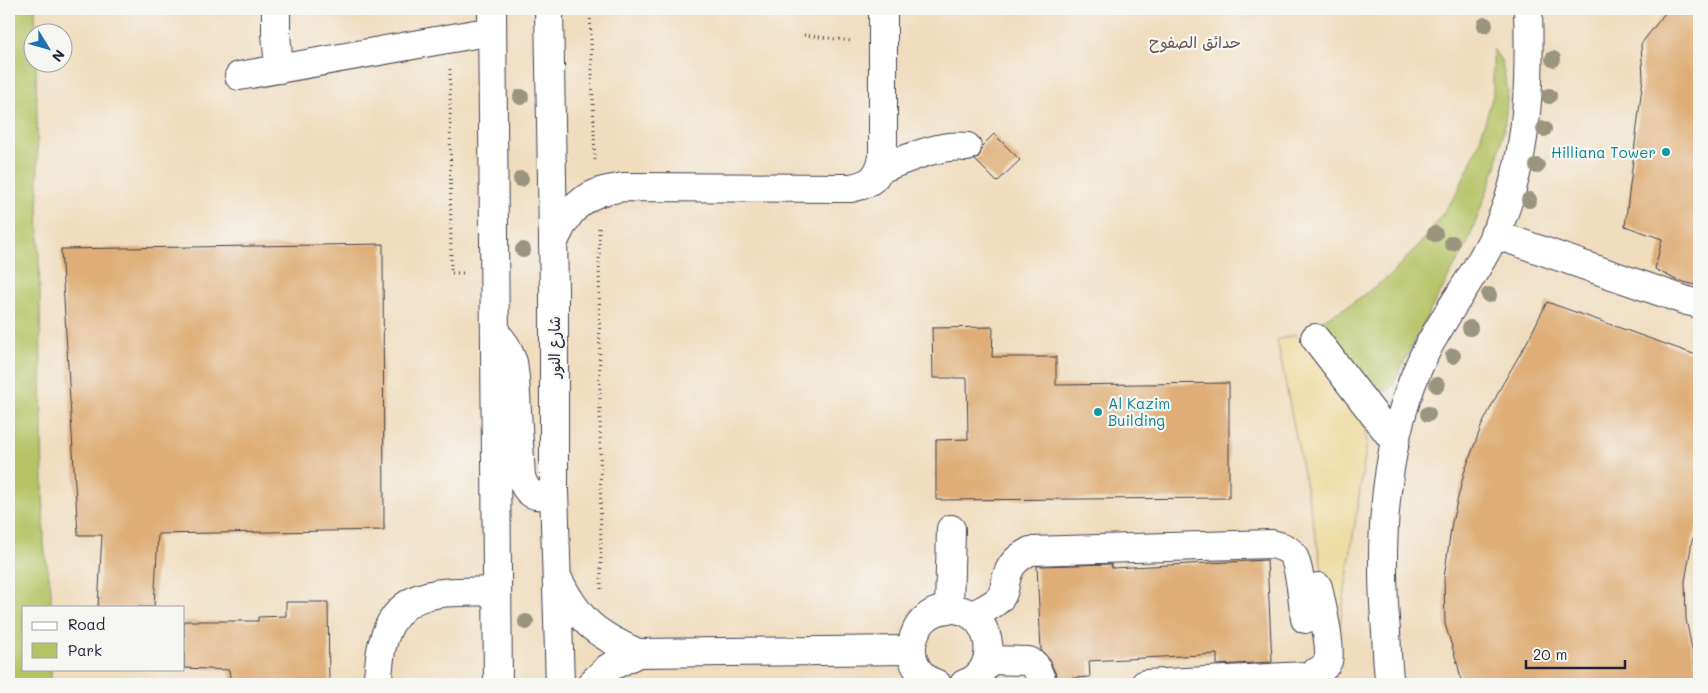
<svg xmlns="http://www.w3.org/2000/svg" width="1708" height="693" viewBox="0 0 1708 693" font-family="Mali,'Playpen Sans Arabic',sans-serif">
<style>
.green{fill:#b5c365;stroke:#6c7250}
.sand{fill:#eeda9e;stroke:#887e6c}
.building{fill:#dfae78}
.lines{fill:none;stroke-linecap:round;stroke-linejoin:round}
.minor-casing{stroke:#413e4e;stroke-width:30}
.path{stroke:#413e4e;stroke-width:3;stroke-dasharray:1 4;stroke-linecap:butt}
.minor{stroke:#fff;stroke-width:28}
.tree{fill:#9a957e}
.culture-dot{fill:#0f9aa8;stroke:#f6f6f2;stroke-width:2}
.labels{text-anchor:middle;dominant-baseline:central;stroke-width:4.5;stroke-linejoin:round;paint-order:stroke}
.culture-label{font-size:15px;fill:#0d838f;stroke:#f6f6f2;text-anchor:end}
.street-label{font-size:15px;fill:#22223b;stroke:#f6f6f2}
.neighbourhood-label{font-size:16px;fill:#645350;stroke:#f6f6f2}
</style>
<rect width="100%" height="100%" fill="#f6f6f2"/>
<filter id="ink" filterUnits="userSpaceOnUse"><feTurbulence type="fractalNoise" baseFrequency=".02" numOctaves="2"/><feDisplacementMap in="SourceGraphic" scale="10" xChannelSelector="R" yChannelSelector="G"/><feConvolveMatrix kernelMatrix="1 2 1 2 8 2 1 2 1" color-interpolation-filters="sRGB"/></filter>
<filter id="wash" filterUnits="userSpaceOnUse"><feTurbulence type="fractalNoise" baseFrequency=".0096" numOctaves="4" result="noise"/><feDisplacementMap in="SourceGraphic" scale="20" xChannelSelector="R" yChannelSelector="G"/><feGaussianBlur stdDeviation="1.12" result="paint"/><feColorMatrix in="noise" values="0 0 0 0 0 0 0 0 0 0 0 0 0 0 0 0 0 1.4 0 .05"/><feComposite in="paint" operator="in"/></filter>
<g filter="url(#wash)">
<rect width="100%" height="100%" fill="#efddbd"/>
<g class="green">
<polygon points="9,9 35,9 36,32 32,32 32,62 36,63 44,545 51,589 51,607 24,607 24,669 51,669 51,684 9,684"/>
<path d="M1493 49 1501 60 1508 90 1505 122 1496 167 1468 242 1420 329 1392 387 1387 392C1358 380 1336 347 1317 323L1348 306 1391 275 1426 237 1457 193 1478 146 1493 95Z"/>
</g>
<polygon class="sand" points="1296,334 1351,398 1362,421 1367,442 1337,645 1277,340"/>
<g id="blocks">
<g class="building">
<polygon points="1668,9 1699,9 1699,286 1676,280 1655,269 1662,239 1625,226 1643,78 1641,44"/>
<polygon points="994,134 1020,160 997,182 975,160 980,155 982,146"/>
<polygon points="383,244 384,530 158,534 154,607 98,607 102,535 78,535 61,249"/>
<polygon points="1547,302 1699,356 1699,523 1692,541 1685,582 1686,619 1699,684 1462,684 1458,666 1445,624 1444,578 1452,522 1464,473 1481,427 1502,385 1527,342"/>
<polygon points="993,327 992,357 1056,357 1056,385 1229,383 1229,498 936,500 936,440 968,439 967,378 933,378 932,328"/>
<polygon points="1267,560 1272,662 1217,665 1217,654 1089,661 1090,677 1058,679 1049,659 1041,650 1037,566 1111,564 1112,568"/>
<polygon points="286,602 328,602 329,684 231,684 229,670 184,668 184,621 258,621 258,617 286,616"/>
</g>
</g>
</g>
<g filter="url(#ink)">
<use href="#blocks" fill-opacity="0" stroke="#413e4e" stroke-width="1"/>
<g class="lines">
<defs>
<g id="minor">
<polyline points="276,9 276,33 279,69"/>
<polyline points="492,9 498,684"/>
<polyline points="549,9 554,292 554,491 560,684"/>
<polyline points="239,76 492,31"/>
<path d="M880 169C908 159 937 144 967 147"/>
<polyline points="1494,234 1687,301 1699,304"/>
<path d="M553 244C563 221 574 201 600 192 607 189 616 189 623 187L851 188C871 184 878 178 883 158V9"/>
<polyline points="1315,338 1395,442"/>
<path d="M501 339 506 346 513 362 515 378 521 476C526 495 536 500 554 491"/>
<path d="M558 579C579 621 595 634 638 653L911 650"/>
<polyline points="949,609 951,529"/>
<path d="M973 615C982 610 993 606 1000 598 1005 592 1004 587 1006 580 1009 565 1017 558 1030 551L1272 544C1280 546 1288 548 1293 555 1300 567 1303 604 1305 619"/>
<polyline points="988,660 1029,661 1035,665 1043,684"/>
<path d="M377 684C379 672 379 658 382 646 397 584 446 593 497 591"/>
<polyline points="591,684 608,668 638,653"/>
<path d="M937 684C897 670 908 612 948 609 991 606 1005 670 964 684"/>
<path d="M1145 684 1307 676C1315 673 1324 670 1328 661 1332 649 1321 602 1318 587"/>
<path d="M1390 684C1387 667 1387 649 1386 632 1378 540 1384 435 1426 351 1451 303 1487 261 1505 210 1529 145 1530 77 1528 9"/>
</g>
</defs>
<use href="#minor" class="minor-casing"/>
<g class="path">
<polyline points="590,9 595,162"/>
<polyline points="804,35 852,41"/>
<polyline points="450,69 451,273 464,273"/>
<polyline points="599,228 601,591"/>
</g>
<use href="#minor" class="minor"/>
</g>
<g class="tree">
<circle cx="1485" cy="25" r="8"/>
<circle cx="1553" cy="59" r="8"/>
<circle cx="1549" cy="96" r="8"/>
<circle cx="521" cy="97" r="8"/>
<circle cx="1544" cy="129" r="8"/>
<circle cx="1537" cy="166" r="8"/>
<circle cx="521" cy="179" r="8"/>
<circle cx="1529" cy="200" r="8"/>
<circle cx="1435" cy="234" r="8"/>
<circle cx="1452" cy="243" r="8"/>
<circle cx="523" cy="250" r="8"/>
<circle cx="1489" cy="295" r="8"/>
<circle cx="1470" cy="328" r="8"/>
<circle cx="1453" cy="356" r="8"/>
<circle cx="1437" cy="385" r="8"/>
<circle cx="1428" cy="414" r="8"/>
<circle cx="526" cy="622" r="8"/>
</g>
</g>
<g class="culture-dot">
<circle cx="1666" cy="152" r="5"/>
<circle cx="1098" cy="412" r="5"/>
</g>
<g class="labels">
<g class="culture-label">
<text x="1656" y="152">Hilliana Tower</text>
<text x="1108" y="403" text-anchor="start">Al Kazim<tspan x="1108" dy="17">Building</tspan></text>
</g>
<g class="street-label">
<text transform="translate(554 347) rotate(-90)">شارع النور</text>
</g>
<g class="neighbourhood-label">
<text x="1195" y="41">حدائق الصفوح</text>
</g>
</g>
<rect width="1708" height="693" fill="none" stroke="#f6f6f2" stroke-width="30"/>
<rect x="22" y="606" width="162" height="65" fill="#f6f6f2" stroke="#a1a1a9"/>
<rect x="32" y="622" width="25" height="8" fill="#ffffff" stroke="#a1a1a9"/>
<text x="68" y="630" font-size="15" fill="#22223b">Road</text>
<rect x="32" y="643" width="25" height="15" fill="#b5c365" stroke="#a1a1a9"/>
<text x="68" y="656" font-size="15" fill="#22223b">Park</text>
<g transform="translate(48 48) rotate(127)"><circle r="24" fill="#f6f6f2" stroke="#a1a1a9"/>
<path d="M0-4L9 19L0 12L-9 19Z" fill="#1f6fb2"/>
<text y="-8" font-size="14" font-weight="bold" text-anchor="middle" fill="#22223b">N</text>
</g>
<path d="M1526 660v8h99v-8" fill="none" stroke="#22223b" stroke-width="2.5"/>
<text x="1533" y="660" font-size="15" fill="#22223b" stroke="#f6f6f2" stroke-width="4" paint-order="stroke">20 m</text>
</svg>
